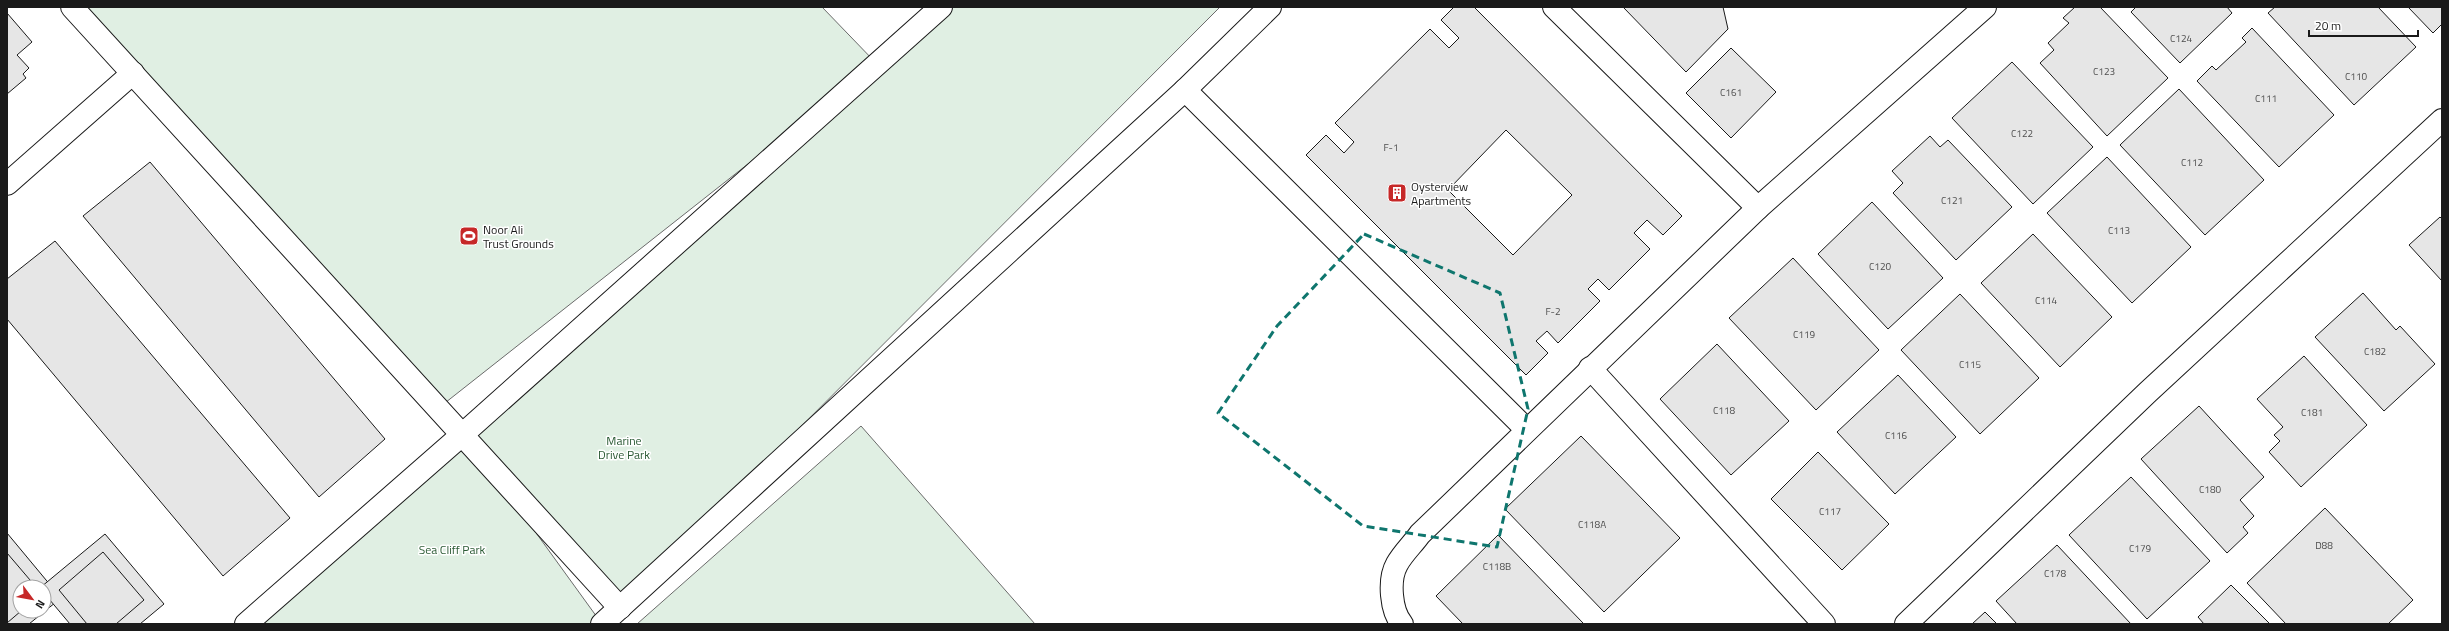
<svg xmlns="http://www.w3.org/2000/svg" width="2449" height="631" viewBox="0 0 2449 631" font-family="'Titillium Web',sans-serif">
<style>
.green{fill:#e0efe3;stroke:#6a6a6a}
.building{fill:#e6e6e6;stroke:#1a1a1a;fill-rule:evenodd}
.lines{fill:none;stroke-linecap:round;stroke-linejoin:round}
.street-casing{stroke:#1a1a1a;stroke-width:24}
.street{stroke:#fff;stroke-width:22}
.marked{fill:none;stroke:#0f766e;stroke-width:3;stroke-dasharray:8 5;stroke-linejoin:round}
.labels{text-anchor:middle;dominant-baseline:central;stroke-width:3;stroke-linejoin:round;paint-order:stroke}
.number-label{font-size:10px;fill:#4d4d4d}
.poi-label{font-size:12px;fill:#1a1a1a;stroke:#fff;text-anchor:start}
.park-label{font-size:12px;fill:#2b5a34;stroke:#fff}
</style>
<rect width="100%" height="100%" fill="#fff"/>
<g class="green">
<polygon points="73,7 822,7 876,63 436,410"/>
<polygon points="943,7 1220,7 620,608 471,443 602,624 243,624"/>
<polygon points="861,426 1035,624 637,624"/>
</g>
<g class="building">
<path d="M1454 7H1474L1682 216 1663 235 1647 220 1634 233 1650 249 1609 290 1598 279 1588 289 1600 301 1558 343 1547 331 1536 341 1548 353 1526 375 1306 155 1326 135 1344 153 1354 142 1335 123 1430 29 1449 48 1459 38 1441 20ZM1506 130 1572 195 1513 255 1448 190Z"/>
<polygon points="1623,7 1723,7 1728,29 1686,72"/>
<polygon points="2075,7 2100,7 2168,78 2107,136 2040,63 2054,50 2048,43 2069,23 2063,18"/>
<polygon points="2136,7 2227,7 2232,13 2180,63 2131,12"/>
<polygon points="2275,7 2378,7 2416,47 2354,105 2268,13"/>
<polygon points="2408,7 2442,7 2442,24 2433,33"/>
<polygon points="7,13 32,42 17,55 29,68 23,74 26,78 7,94"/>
<polygon points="2252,28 2334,115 2279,167 2197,81 2212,66 2216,70 2246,42 2242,38"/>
<polygon points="1731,48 1776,92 1731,138 1686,93"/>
<polygon points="2012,62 2093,147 2033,204 1952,118"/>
<polygon points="2179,89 2264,180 2205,235 2120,145"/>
<polygon points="1930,136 1940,147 1948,140 2012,207 1956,260 1893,193 1903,183 1892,171"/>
<polygon points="2107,157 2191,247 2132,303 2047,213"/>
<polygon points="150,162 385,439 319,497 83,216"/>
<polygon points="1872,202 1943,278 1888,329 1818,254"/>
<polygon points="2440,217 2442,219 2442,281 2409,245"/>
<polygon points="2033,234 2112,317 2060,367 1981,283"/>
<polygon points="55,241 290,518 223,576 7,319 7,279"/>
<polygon points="1793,258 1879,350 1816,410 1729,318"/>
<polygon points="2363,293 2396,330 2400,326 2435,364 2384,411 2315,337"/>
<polygon points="1960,294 2039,378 1980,434 1901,350"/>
<polygon points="1717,344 1789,421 1731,475 1660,399"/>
<polygon points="2304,356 2367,425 2301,487 2269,452 2280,441 2274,435 2283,427 2257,399"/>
<polygon points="1898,375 1956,437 1895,494 1837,432"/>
<polygon points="2199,406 2264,477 2240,500 2254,516 2243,527 2248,533 2227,553 2141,459"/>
<polygon points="1581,436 1680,538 1604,612 1505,509"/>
<polygon points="1818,452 1889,524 1842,570 1771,499"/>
<polygon points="2131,477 2210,561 2147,619 2069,535"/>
<polygon points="2325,508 2413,600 2388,624 2286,624 2247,583"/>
<path d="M7 533 61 598 29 624H7ZM20 587H44V611H20Z"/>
<polygon points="105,534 164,604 140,624 70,624 44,593 44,587 41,587"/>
<polygon points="1498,535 1583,623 1582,624 1463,624 1436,596"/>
<polygon points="2057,545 2131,624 2017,624 1996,601"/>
<polygon points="103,552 144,600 116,624 87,624 59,590"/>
<polygon points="7,553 36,587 20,587 21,611 7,623"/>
<polygon points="2231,585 2270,624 2204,624 2198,617"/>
<polygon points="1985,612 1997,624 1972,624"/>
</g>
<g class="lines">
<defs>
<g id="street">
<polyline points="72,7 620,608"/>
<polyline points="1554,7 1758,208"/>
<polyline points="1185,90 1527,430"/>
<polyline points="7,184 133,73"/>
<polyline points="1590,368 1824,624"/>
<polyline points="246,624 463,434 941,7"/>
<polyline points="602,624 1185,90 1270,7"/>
<path d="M1402 624C1391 611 1388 580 1397 564 1403 553 1413 544 1420 534L1758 208 1985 7"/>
<polyline points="1906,624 2148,392 2442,120"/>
</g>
</defs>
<use href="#street" class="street-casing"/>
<use href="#street" class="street"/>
</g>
<path class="marked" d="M1364 234 1500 293 1528 409 1497 547 1363 526 1218 413 1277 326Z"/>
<defs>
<symbol id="building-square" viewBox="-11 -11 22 22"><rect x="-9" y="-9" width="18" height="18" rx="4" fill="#c62828" stroke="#fff"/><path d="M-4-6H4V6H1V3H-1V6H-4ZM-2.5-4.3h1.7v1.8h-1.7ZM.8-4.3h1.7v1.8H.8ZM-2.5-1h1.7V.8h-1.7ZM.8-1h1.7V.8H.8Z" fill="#fff"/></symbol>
<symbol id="stadium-square" viewBox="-11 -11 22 22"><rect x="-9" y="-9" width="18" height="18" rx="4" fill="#c62828" stroke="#fff"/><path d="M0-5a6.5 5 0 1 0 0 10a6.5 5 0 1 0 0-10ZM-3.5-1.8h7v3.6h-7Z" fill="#fff"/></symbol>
</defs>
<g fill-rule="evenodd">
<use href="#building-square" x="1386" y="182" width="22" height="22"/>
<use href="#stadium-square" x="458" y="225" width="22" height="22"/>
</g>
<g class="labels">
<g class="number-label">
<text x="2181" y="38">C124</text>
<text x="2104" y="71">C123</text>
<text x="2356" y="76">C110</text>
<text x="1731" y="92">C161</text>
<text x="2266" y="98">C111</text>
<text x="2022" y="133">C122</text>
<text x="1391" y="147">F-1</text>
<text x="2192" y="162">C112</text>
<text x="1952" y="200">C121</text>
<text x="2119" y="230">C113</text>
<text x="1880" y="266">C120</text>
<text x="2046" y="300">C114</text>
<text x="1553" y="311">F-2</text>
<text x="1804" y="334">C119</text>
<text x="2375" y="351">C182</text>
<text x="1970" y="364">C115</text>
<text x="1724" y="410">C118</text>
<text x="2312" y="412">C181</text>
<text x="1896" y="435">C116</text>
<text x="2210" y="489">C180</text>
<text x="1830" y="511">C117</text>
<text x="1592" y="524">C118A</text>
<text x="2324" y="545">D88</text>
<text x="2140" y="548">C179</text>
<text x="1497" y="566">C118B</text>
<text x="2055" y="573">C178</text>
</g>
<g class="poi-label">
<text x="1411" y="186">Oysterview<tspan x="1411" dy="14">Apartments</tspan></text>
<text x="483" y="229">Noor Ali<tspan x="483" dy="14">Trust Grounds</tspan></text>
</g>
<g class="park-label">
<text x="624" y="440">Marine<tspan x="624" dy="14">Drive Park</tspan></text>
<text x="452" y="549">Sea Cliff Park</text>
</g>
</g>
<rect width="2449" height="631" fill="none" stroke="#1a1a1a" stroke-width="16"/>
<g transform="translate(32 599) rotate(122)"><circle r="19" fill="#ffffff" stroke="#a3a3a3"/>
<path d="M0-3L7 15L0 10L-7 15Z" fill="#c62828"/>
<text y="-6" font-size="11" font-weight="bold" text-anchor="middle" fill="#1a1a1a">N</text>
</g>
<path d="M2309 30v6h109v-6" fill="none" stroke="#1a1a1a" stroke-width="2"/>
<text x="2315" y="30" font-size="12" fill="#1a1a1a" stroke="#ffffff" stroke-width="3" paint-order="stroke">20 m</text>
</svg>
